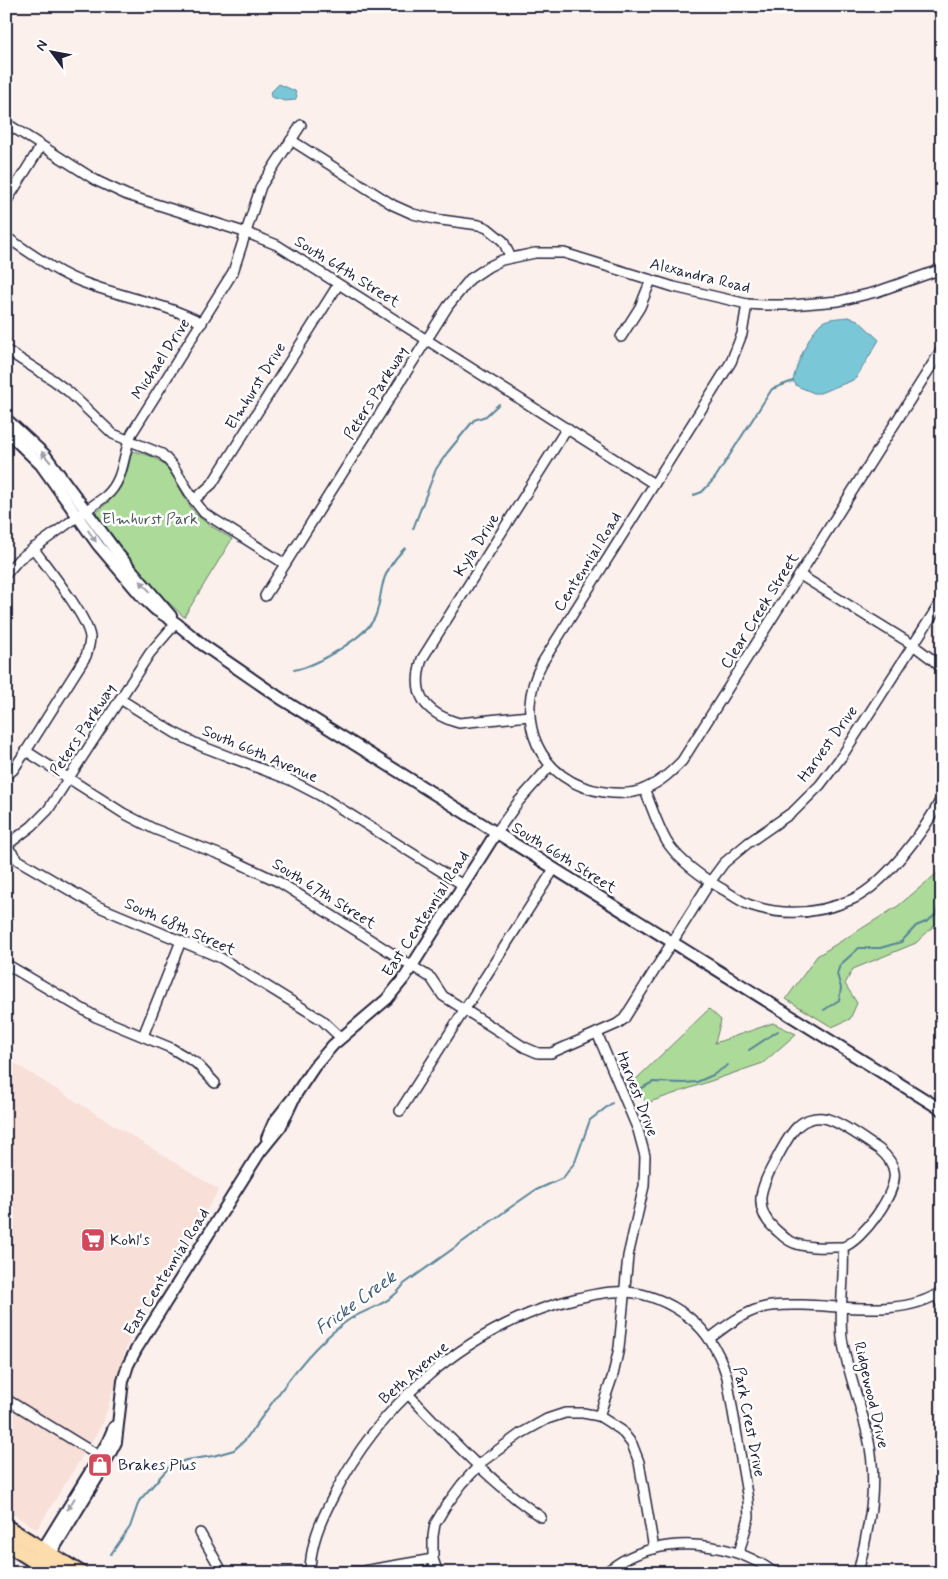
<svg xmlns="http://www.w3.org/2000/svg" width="948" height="1579" viewBox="0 0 948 1579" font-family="Mynerve,sans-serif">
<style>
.built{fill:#f8dfd8}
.green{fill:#acda99;stroke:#677e6a}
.water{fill:#7ac7d8;stroke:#578599}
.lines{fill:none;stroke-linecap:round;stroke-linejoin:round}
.stream{stroke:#578599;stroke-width:2}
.minor-casing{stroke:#22223b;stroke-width:12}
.tertiary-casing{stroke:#22223b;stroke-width:14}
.primary-casing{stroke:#22223b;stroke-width:18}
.minor{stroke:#fff;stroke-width:9}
.tertiary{stroke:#fff;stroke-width:10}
.primary{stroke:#fcdcac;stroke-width:14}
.oneway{fill:#9c9ca7}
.labels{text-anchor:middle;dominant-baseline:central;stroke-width:5;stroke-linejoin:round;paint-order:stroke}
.street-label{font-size:16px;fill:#22223b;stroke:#fff}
.park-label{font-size:16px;fill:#4b5957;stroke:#fff}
.poi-label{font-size:16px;fill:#22223b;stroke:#fff;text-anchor:start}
.water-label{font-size:18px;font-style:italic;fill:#415c72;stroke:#fff}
</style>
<rect width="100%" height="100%" fill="#fcf0ed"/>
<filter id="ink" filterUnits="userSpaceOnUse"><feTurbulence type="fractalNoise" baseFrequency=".02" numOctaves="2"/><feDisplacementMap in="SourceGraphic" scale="10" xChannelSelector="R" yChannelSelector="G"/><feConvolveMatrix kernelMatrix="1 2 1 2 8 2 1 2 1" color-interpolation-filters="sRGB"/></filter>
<g filter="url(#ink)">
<g class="built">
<polygon points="6,1058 219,1190 131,1332 103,1423 37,1529 6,1510"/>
<polygon points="686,1564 714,1573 635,1573 636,1571"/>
</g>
<g class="green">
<path d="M132 451C141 453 151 455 158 460 176 472 181 496 194 512 204 523 220 531 232 539L184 617C151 586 117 553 96 513 102 507 109 502 114 496 126 484 128 467 132 451Z"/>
<polygon points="942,869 942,918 916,943 853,969 845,984 857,1003 850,1019 832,1027 786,999 817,956 898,906"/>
<polygon points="709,1009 721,1020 715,1043 773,1023 796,1034 763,1063 647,1103 631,1084"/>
</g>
<g class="water">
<polygon points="279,84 295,91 297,96 295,100 285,101 271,97 270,93"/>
<path d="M848 317 858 320 879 340 856 378 851 381 820 393H814L797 386 793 381C795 368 810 332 821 323 827 318 840 318 848 317Z"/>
</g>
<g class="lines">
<g class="stream">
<polyline points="939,248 942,247"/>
<polyline points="694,495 702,492 715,478 772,389 793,381"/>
<polyline points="413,529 436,469 447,453 474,420 486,416 499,404"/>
<path d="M294 670C316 666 366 637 375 617 379 608 380 596 382 587 385 571 394 559 405 548"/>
<polyline points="824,1010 839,1000 841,988 837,974 840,965 859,948 880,948 901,942 916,926 928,921 936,914 942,895"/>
<polyline points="749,1050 778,1031"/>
<polyline points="640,1089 653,1082 683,1083 697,1082 713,1075 728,1065"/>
<path d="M111 1554 130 1527 139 1501 170 1466 186 1460 213 1456 234 1450 245 1440C271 1406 299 1360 332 1333 338 1328 344 1323 350 1319 369 1308 392 1303 404 1284L511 1207 534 1191 563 1178 575 1162 590 1120 612 1103"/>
</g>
<defs>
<g id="minor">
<polyline points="6,123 97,181 127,195 247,233 277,245 654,484"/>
<polyline points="291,140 393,205 413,214 434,219 479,225 487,228 503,241 511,258"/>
<polyline points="6,202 41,146"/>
<path d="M6 237C31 253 55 272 82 282 121 297 165 303 202 323"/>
<path d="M747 304 742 334 731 362 542 663C512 719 539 783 604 792 617 794 634 794 646 788 661 782 671 772 682 761L942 349"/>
<polyline points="621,337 640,307 651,280"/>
<polyline points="6,350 53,380 69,392 113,434 162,454 173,466 194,500 204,513 285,564"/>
<polyline points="194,500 212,484 338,285"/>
<path d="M6 574 19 559 106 496C125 479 122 455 132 433L233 272 261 186 301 125"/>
<polyline points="800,575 913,645 933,660 942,669"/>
<polyline points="265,596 448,306 470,279 488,267 502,260 535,253 564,253 674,287 747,304 762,305 792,305 839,301 876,292 942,269"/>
<polyline points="120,699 175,733 201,746 290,780 319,795 463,885"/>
<path d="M529 716 459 723C424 713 411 694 422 659L567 428"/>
<polyline points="26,751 123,813 154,829 226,857 279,882 431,978 443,996 524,1047 538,1053 551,1053 617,1024 624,1019 710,882 724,863 748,843 794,811 820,785 842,756 942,600"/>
<path d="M6 775 13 770 26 751 86 656C88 650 90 643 90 637 87 616 47 567 33 548"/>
<path d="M644 789C651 804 660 833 669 845 683 864 703 878 724 890 732 895 741 902 750 905 785 917 819 914 853 899 885 884 926 829 942 797"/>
<polyline points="496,833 519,801 550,766"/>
<polyline points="6,846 18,860 97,906 221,958 322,1020 341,1038"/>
<polyline points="6,846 32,826 48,810 150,653 176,623"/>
<polyline points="6,964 96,1017 171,1048 196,1063 215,1083"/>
<polyline points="597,1033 638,1130 645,1156 644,1186 628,1256 619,1348 613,1375 599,1416"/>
<polyline points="143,1036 181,941"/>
<polyline points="400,1111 554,869"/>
<path d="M843 1247C827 1247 804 1249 790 1241 785 1239 780 1233 775 1229 750 1207 763 1182 777 1158 783 1147 789 1134 798 1126 804 1120 814 1117 823 1118 837 1119 866 1141 879 1149 886 1155 893 1162 894 1172 898 1192 862 1241 843 1247 845 1277 839 1308 842 1338 847 1372 861 1404 868 1437 879 1485 869 1526 858 1573"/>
<polyline points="936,1295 942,1306"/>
<path d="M709 1339C726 1326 741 1314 761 1308 775 1304 789 1305 803 1305 845 1306 906 1317 942 1291"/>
<path d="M408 1394C450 1438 491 1483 541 1517"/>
<polyline points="6,1399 104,1459"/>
<polyline points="200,1533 223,1573"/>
<polyline points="281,1573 363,1571 433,1559"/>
<path d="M310 1573C310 1545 320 1522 333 1497 377 1407 461 1334 556 1304 603 1290 637 1283 680 1311 704 1326 719 1350 727 1377L748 1500 749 1517 739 1553"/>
<polyline points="438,1573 433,1559 433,1536 435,1524 445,1507 462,1484 483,1461 520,1434 547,1419 565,1413 583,1413 599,1416 621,1430 632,1444 639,1462 654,1549"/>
<path d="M604 1573C611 1569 617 1564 624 1560 671 1535 733 1542 775 1573"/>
</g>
<g id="tertiary">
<polyline points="6,419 45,455 118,554 171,616"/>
<polyline points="6,431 41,465 98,545 143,598 156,610 176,623 203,645 280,698 942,1110"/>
<polyline points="267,1138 274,1122 296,1094 314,1067 333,1045 387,999 405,977 496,833"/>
<polyline points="28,1573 92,1469 108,1441 114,1427"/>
<polyline points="39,1573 100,1473 116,1442 123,1381 128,1365 137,1348 260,1152 281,1126 296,1094"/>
</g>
<g id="primary">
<polyline points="6,1527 80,1573"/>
<polyline points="6,1543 54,1573"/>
</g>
</defs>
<use href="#minor" class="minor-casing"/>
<use href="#tertiary" class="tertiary-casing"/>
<use href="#primary" class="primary-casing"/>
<use href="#minor" class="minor"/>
<use href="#tertiary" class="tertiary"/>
<use href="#primary" class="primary"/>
</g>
<defs><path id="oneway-solid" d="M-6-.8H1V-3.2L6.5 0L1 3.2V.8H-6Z" transform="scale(1.25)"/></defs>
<g class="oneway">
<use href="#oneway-solid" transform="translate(46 457) rotate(-130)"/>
<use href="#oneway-solid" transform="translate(92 536) rotate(55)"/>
<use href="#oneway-solid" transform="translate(145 586) rotate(-132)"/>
<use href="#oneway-solid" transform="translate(71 1504) rotate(122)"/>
</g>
</g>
<defs>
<symbol id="supermarket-square" viewBox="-11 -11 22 22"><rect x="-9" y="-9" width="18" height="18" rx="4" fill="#d1495b" stroke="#fff"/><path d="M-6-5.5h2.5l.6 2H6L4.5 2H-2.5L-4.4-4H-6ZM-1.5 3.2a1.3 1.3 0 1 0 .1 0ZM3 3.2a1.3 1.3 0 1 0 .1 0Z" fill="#fff"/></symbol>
<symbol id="shop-square" viewBox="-11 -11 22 22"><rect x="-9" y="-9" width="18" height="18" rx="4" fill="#d1495b" stroke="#fff"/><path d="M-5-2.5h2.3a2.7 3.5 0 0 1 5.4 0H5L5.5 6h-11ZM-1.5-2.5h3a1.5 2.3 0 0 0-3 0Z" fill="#fff"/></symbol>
</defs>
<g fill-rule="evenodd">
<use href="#supermarket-square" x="79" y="1226" width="28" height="28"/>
<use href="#shop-square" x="86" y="1451" width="28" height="28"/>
</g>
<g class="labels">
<g class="street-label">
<text transform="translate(347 272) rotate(32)">South 64th Street</text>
<text transform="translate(700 276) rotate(14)">Alexandra Road</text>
<text transform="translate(161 359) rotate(-57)">Michael Drive</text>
<text transform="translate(256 386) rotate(-58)">Elmhurst Drive</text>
<text transform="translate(376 393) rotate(-58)">Peters Parkway</text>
<text transform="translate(477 545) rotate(-58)">Kyla Drive</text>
<text transform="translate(588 562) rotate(-58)">Centennial Road</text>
<text transform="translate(760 611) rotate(-58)">Clear Creek Street</text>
<text transform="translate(83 730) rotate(-57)">Peters Parkway</text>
<text transform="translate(828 744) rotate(-54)">Harvest Drive</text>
<text transform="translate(260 754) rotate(23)">South 66th Avenue</text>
<text transform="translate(564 858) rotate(32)">South 66th Street</text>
<text transform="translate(324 894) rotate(32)">South 67th Street</text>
<text transform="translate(426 914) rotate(-57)">East Centennial Road</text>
<text transform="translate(180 927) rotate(24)">South 68th Street</text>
<text transform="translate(637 1094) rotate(69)">Harvest Drive</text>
<text transform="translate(167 1272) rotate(-58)">East Centennial Road</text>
<text transform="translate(414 1373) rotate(-41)">Beth Avenue</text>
<text transform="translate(871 1395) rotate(77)">Ridgewood Drive</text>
<text transform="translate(749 1422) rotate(79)">Park Crest Drive</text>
</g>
<g class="park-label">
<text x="150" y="519">Elmhurst Park</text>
</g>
<g class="poi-label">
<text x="110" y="1240">Kohl's</text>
<text x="118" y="1465">Brakes Plus</text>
</g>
<g class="water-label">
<text transform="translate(356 1303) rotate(-36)">Fricke Creek</text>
</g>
</g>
<rect width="948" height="1579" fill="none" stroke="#fff" stroke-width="25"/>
<rect x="12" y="12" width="923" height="1554" fill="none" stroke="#22223b" stroke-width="2" filter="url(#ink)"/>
<g transform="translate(52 52) rotate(302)" stroke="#ffffff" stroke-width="4" paint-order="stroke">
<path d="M0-4L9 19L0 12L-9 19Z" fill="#22223b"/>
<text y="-8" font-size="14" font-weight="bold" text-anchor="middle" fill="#22223b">N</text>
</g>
</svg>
